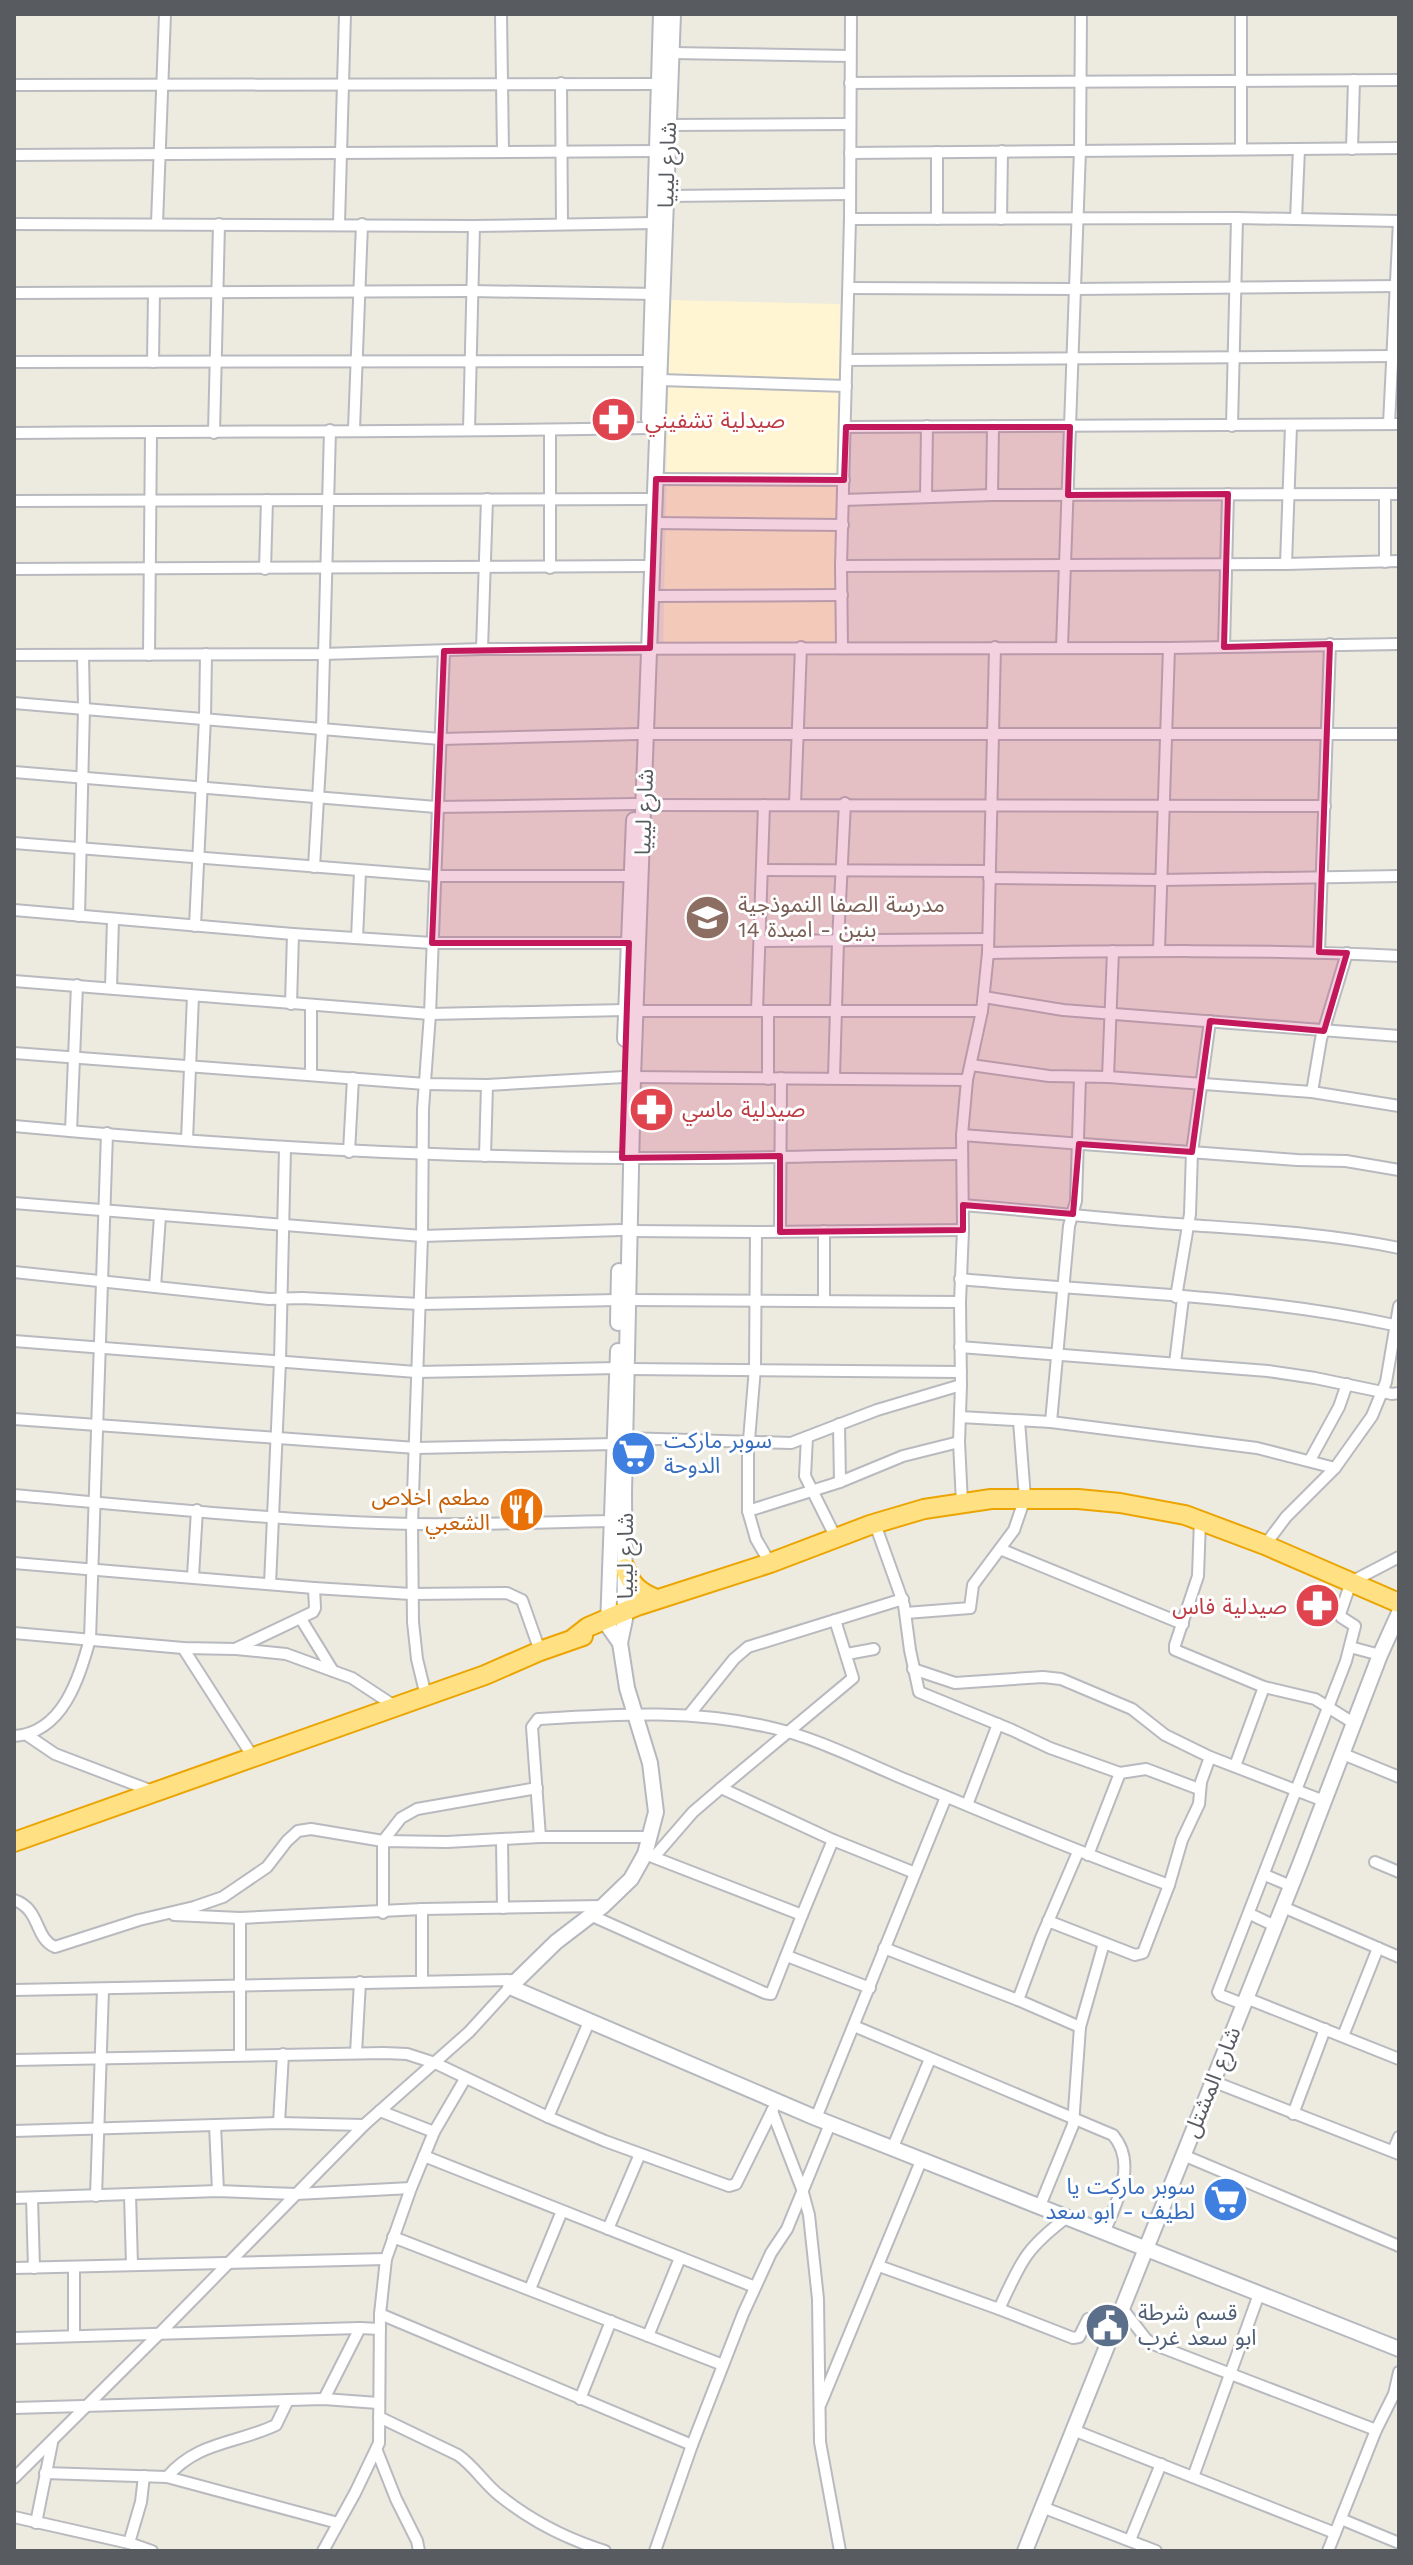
<svg xmlns="http://www.w3.org/2000/svg" width="1413" height="2565" viewBox="0 0 1413 2565" font-family="'Work Sans','Noto Sans Arabic',sans-serif">
<style>
.commercial{fill:#fff5d2}
.lines{fill:none;stroke-linecap:round;stroke-linejoin:round}
.street-casing{stroke:#b8babf;stroke-width:14}
.secondary-casing{stroke:#b5b9bf;stroke-width:18}
.highway-casing{stroke:#eca400;stroke-width:22}
.street{stroke:#fff;stroke-width:10}
.secondary{stroke:#fff;stroke-width:14}
.highway{stroke:#ffe184;stroke-width:18}
.marked{fill:#c2185b;fill-opacity:0.2;stroke:#c2185b;stroke-width:6;stroke-linejoin:round}
.labels{text-anchor:middle;dominant-baseline:central;stroke-width:6;stroke-linejoin:round;paint-order:stroke}
.street-label{font-size:22px;fill:#585c61;stroke:#fff}
.health-label{font-size:22px;fill:#be3a42;stroke:#fff;text-anchor:start}
.education-label{font-size:22px;fill:#785e54;stroke:#fff;text-anchor:start}
.shop-label{font-size:22px;fill:#366cbe;stroke:#fff;text-anchor:start}
.food-label{font-size:22px;fill:#c56008;stroke:#fff;text-anchor:end}
.service-label{font-size:22px;fill:#4e5e75;stroke:#fff;text-anchor:start}
</style>
<rect width="100%" height="100%" fill="#edeadf"/>
<polygon class="commercial" points="670,300 840,304 836,656 663,654"/>
<g class="lines">
<defs>
<g id="street">
<polyline points="501,14 503,151"/>
<polyline points="671,53 850,56"/>
<polyline points="561,83 562,224"/>
<polyline points="850,83 1399,80"/>
<polyline points="14,85 658,84"/>
<polyline points="669,125 849,124"/>
<polyline points="1241,148 1241,14"/>
<polyline points="1352,149 1354,80"/>
<polyline points="850,153 1399,148"/>
<polyline points="14,155 657,151"/>
<polyline points="666,196 850,194"/>
<polyline points="850,219 1237,218 1399,221"/>
<polyline points="937,219 937,152"/>
<polyline points="1001,219 1002,151"/>
<polyline points="1296,219 1299,149"/>
<polyline points="157,223 165,14"/>
<polyline points="339,223 345,14"/>
<polyline points="14,224 474,226 655,223"/>
<polyline points="849,288 1075,289 1396,286"/>
<polyline points="14,293 471,291 656,294"/>
<polyline points="847,360 1392,356"/>
<polyline points="14,362 650,361"/>
<polyline points="153,362 154,293"/>
<polyline points="660,380 846,386"/>
<polyline points="1389,424 1399,221"/>
<polyline points="1232,426 1237,218"/>
<polyline points="846,427 1399,424"/>
<polyline points="354,429 362,224"/>
<polyline points="469,430 474,226"/>
<path d="M14 433C225 431 437 432 648 428"/>
<polyline points="214,433 219,224"/>
<polyline points="656,479 844,480"/>
<polyline points="1385,494 1385,562"/>
<polyline points="992,495 993,426"/>
<polyline points="926,497 927,426"/>
<polyline points="843,500 992,495 1399,494"/>
<polyline points="14,501 646,499"/>
<polyline points="654,523 843,525"/>
<polyline points="1286,564 1291,426"/>
<polyline points="841,566 1286,564 1399,561"/>
<polyline points="550,568 550,430"/>
<polyline points="14,569 644,566"/>
<polyline points="265,569 267,500"/>
<polyline points="652,596 842,595"/>
<polyline points="842,647 841,566 850,219 851,14"/>
<polyline points="1062,647 1080,150 1081,14"/>
<polyline points="1224,647 1228,494"/>
<polyline points="482,649 487,499"/>
<polyline points="14,655 323,654 482,649 1169,648 1399,644"/>
<polyline points="149,655 151,433"/>
<polyline points="14,703 440,739 638,734"/>
<polyline points="647,734 1399,734"/>
<polyline points="14,772 436,807 635,804"/>
<polyline points="795,804 801,647"/>
<polyline points="644,805 1325,806"/>
<polyline points="14,843 435,876 632,876"/>
<polyline points="314,867 322,730 330,430"/>
<polyline points="763,870 989,871"/>
<polyline points="989,878 1160,880 1399,876"/>
<polyline points="14,910 293,934 432,943 629,943"/>
<polyline points="79,916 84,708 83,655"/>
<polyline points="195,926 205,718 206,654"/>
<polyline points="357,938 360,872"/>
<polyline points="761,941 988,939"/>
<polyline points="1159,950 1169,648"/>
<polyline points="1319,952 1330,644"/>
<path d="M988 953C1125 951 1262 949 1399 956"/>
<polyline points="14,981 430,1014 626,1010"/>
<polyline points="111,988 113,919"/>
<polyline points="984,997 1063,1010 1399,1036"/>
<polyline points="291,1004 293,934"/>
<polyline points="636,1011 982,1011"/>
<polyline points="757,1011 764,805"/>
<polyline points="14,1053 425,1084 487,1085 624,1077"/>
<polyline points="971,1065 1049,1076 1108,1077 1312,1092 1399,1106"/>
<polyline points="311,1075 311,1006"/>
<polyline points="633,1077 967,1080"/>
<polyline points="834,1077 838,941 845,803"/>
<polyline points="1108,1077 1113,951"/>
<polyline points="768,1079 768,1011"/>
<polyline points="1312,1092 1321,1039 1347,953"/>
<path d="M14 1126C217 1145 420 1157 623 1158 736 1159 849 1155 962 1154"/>
<polyline points="71,1131 77,985"/>
<polyline points="962,1135 1297,1160 1346,1161 1399,1170"/>
<polyline points="187,1140 193,996"/>
<polyline points="349,1152 353,1078"/>
<polyline points="485,1156 487,1085"/>
<polyline points="14,1203 422,1236 621,1230"/>
<path d="M963 1205C1026 1210 1088 1217 1151 1222 1234 1229 1317 1231 1399 1248"/>
<polyline points="630,1231 756,1232 963,1230"/>
<polyline points="756,1232 755,1368 748,1452 748,1511 756,1539 770,1563"/>
<polyline points="780,1232 781,1078"/>
<polyline points="14,1272 269,1299 302,1298 420,1304 618,1300"/>
<path d="M960 1279C1105 1293 1252 1294 1394 1325"/>
<polyline points="155,1287 160,1216"/>
<polyline points="1176,1297 1190,1214 1192,1152 1210,1021"/>
<polyline points="628,1300 960,1302"/>
<polyline points="824,1300 824,1231"/>
<polyline points="14,1341 416,1372 618,1368"/>
<polyline points="960,1347 1268,1371 1315,1378 1392,1394 1399,1393"/>
<polyline points="1175,1363 1183,1298"/>
<polyline points="627,1369 961,1372"/>
<polyline points="960,1417 1051,1422 1257,1448 1335,1468"/>
<polyline points="14,1419 416,1448 615,1444"/>
<polyline points="1051,1422 1069,1226 1076,1201 1080,1077"/>
<polyline points="839,1424 840,1482"/>
<polyline points="807,1437 805,1476 836,1538"/>
<polyline points="625,1438 791,1443 877,1410 961,1385"/>
<polyline points="1310,1460 1339,1407 1347,1384"/>
<path d="M14 1495C147 1507 280 1521 413 1524 480 1525 546 1522 613 1521"/>
<polyline points="962,1503 959,1442 961,1385 960,1302 963,1230 962,1135 967,1080 982,1011 988,953 995,647"/>
<polyline points="748,1511 840,1482 903,1456 959,1442"/>
<polyline points="1200,1520 1198,1576 1175,1645 1175,1650 1264,1687 1315,1699 1355,1724"/>
<polyline points="875,1524 904,1605 910,1650 919,1692 1012,1730 1050,1748 1120,1773"/>
<polyline points="1265,1545 1286,1517 1335,1468 1372,1416 1386,1382 1399,1306"/>
<polyline points="1000,1549 1183,1624"/>
<polyline points="14,1563 314,1588 411,1594 507,1593 522,1600 540,1651"/>
<polyline points="193,1576 197,1510"/>
<polyline points="270,1584 280,1361 285,1148"/>
<polyline points="906,1613 970,1608 973,1585 1014,1530 1025,1498 1019,1421"/>
<polyline points="301,1619 333,1671"/>
<polyline points="835,1620 853,1678 721,1788 833,1840 915,1873"/>
<polyline points="14,1633 183,1648 236,1649 286,1654 352,1678 396,1707"/>
<polyline points="1350,1647 1380,1655"/>
<polyline points="183,1648 253,1757"/>
<polyline points="237,1648 313,1612 315,1608 314,1588"/>
<polyline points="847,1654 874,1649"/>
<polyline points="913,1669 955,1683 1043,1677 1061,1679 1132,1709 1165,1735 1210,1757 1324,1801"/>
<polyline points="426,1696 417,1659 413,1622 412,1524 422,1236 423,1109 430,1014 444,651"/>
<polyline points="689,1715 734,1659 748,1647 903,1599"/>
<polyline points="27,1735 55,1754 152,1791"/>
<path d="M14 1736C63 1733 79 1678 90 1639L107 1133"/>
<polyline points="1343,1754 1399,1777"/>
<polyline points="1235,1766 1264,1687"/>
<polyline points="967,1805 998,1724"/>
<path d="M540 1837 532 1727 538 1719C620 1714 693 1709 773 1728 820 1739 865 1763 909 1781 995 1817 1081 1853 1169 1885"/>
<polyline points="502,1840 503,1908"/>
<polyline points="1088,1855 1120,1773 1146,1769 1199,1789"/>
<polyline points="654,1857 693,1812 721,1788"/>
<polyline points="1375,1862 1399,1872"/>
<polyline points="1265,1875 1291,1886"/>
<path d="M14 1900C41 1909 34 1938 55 1947L139 1920 194 1907 223 1897 267 1867 287 1841 298 1831 311 1829 383 1841 401 1818 417 1809 537 1788"/>
<polyline points="1283,1907 1399,1957"/>
<polyline points="422,1909 422,1981"/>
<polyline points="383,1913 383,1841 447,1842 540,1837 651,1837"/>
<polyline points="1250,1914 1275,1926"/>
<polyline points="174,1915 240,1918 422,1909 602,1906"/>
<polyline points="590,1915 765,1993 771,1994 802,1915 645,1854"/>
<polyline points="802,1915 833,1840"/>
<polyline points="1048,1921 1135,1955 1143,1953 1169,1885 1182,1840 1199,1804 1201,1782 1210,1757"/>
<polyline points="884,1948 1018,2000 1080,2027"/>
<polyline points="787,1956 870,1988"/>
<polyline points="14,1990 516,1980"/>
<polyline points="1246,1998 1399,2059"/>
<polyline points="1018,2000 1041,1938 1078,1852"/>
<polyline points="1243,2004 1220,1995 1218,1992 1346,1661 1355,1626 1341,1617 1340,1614 1351,1582 1399,1557"/>
<path d="M854 2026 1113 2135C1138 2164 1116 2203 1104 2233"/>
<polyline points="1343,2036 1378,1948"/>
<polyline points="356,2053 360,1982"/>
<polyline points="240,2055 240,1918"/>
<polyline points="14,2060 384,2053 407,2054 435,2063 548,2117 605,2141 729,2186 736,2184 777,2101"/>
<polyline points="1212,2081 1399,2154"/>
<polyline points="380,2111 434,2132"/>
<polyline points="772,2111 802,2189 809,2215 818,2299 820,2442 840,2551"/>
<polyline points="1293,2114 1325,2029"/>
<polyline points="548,2117 589,2022"/>
<polyline points="816,2118 946,1797"/>
<polyline points="279,2123 283,2054"/>
<polyline points="215,2125 218,2191"/>
<polyline points="14,2131 279,2123 364,2125"/>
<polyline points="892,2149 930,2059"/>
<polyline points="1393,2151 1399,2137"/>
<polyline points="1183,2155 1399,2246"/>
<polyline points="424,2156 755,2287"/>
<polyline points="130,2195 132,2265"/>
<polyline points="96,2196 103,1990"/>
<polyline points="14,2198 218,2191 296,2194 411,2188"/>
<polyline points="32,2198 34,2268"/>
<polyline points="1039,2208 1073,2125 1080,2027 1104,1943"/>
<polyline points="608,2229 640,2154"/>
<polyline points="393,2237 723,2365"/>
<polyline points="879,2266 999,2309 1073,2338 1079,2337 1088,2319 1114,2329"/>
<polyline points="14,2268 386,2259"/>
<polyline points="530,2289 562,2211"/>
<polyline points="1122,2308 1146,2339 1153,2344 1376,2430"/>
<path d="M999 2309C1021 2262 1024 2250 1066 2218"/>
<polyline points="380,2314 692,2445 743,2314 771,2253 787,2229 830,2124"/>
<polyline points="74,2336 74,2267"/>
<polyline points="648,2336 680,2258"/>
<polyline points="14,2338 360,2328"/>
<polyline points="324,2399 360,2328 380,2329"/>
<polyline points="580,2399 611,2321"/>
<polyline points="821,2403 921,2161"/>
<polyline points="14,2408 324,2399 378,2403"/>
<path d="M379 2417 458 2455C474 2466 484 2483 499 2495 530 2520 567 2539 605 2551"/>
<polyline points="1073,2430 1335,2533"/>
<polyline points="377,2451 396,2499 417,2541 419,2551"/>
<polyline points="45,2473 167,2477 338,2523"/>
<path d="M167 2477C198 2441 236 2444 276 2425L288 2400"/>
<polyline points="1193,2477 1259,2294"/>
<polyline points="14,2478 159,2334 364,2125 469,2032 510,1987"/>
<polyline points="1042,2507 1156,2551"/>
<polyline points="14,2517 129,2543 152,2551"/>
<polyline points="1341,2519 1399,2543"/>
<polyline points="36,2523 52,2443"/>
<polyline points="1130,2540 1161,2464"/>
<polyline points="129,2543 141,2502 144,2476"/>
<polyline points="323,2551 355,2493 379,2443 380,2314 386,2259 411,2188 434,2132 465,2079"/>
<polyline points="655,2551 692,2445"/>
<polyline points="1328,2551 1376,2430 1394,2394 1399,2372"/>
</g>
<g id="secondary">
<polyline points="673,14 633,1077 624,1493 625,1619 620,1643 627,1688 650,1763 656,1812 645,1854 631,1879 603,1906 556,1942 510,1987 816,2118 1399,2349"/>
<polyline points="649,419 661,14"/>
<polyline points="625,1039 634,820"/>
<polyline points="618,1323 619,1271"/>
<polyline points="618,1351 608,1626 620,1643"/>
<polyline points="1025,2551 1300,1864 1380,1655 1399,1613"/>
</g>
<g id="highway">
<path d="M625 1568C631 1585 639 1592 656 1599"/>
<polyline points="574,1638 588,1627 637,1606 770,1563 870,1525 924,1509 991,1499 1078,1499 1120,1503 1185,1515 1265,1545 1399,1603"/>
<polyline points="14,1842 485,1675 540,1651 583,1636"/>
</g>
</defs>
<use href="#street" class="street-casing"/>
<use href="#secondary" class="secondary-casing"/>
<use href="#highway" class="highway-casing"/>
<use href="#street" class="street"/>
<use href="#secondary" class="secondary"/>
<use href="#highway" class="highway"/>
</g>
<path class="marked" d="M846 427H1070L1068 495 1228 494 1224 647 1330 644 1319 952 1347 953 1324 1031 1210 1021 1192 1152 1079 1144 1073 1214 963 1205V1230L780 1232V1156L622 1158 629 943H432L444 651 650 648 656 479 844 480Z"/>
<defs>
<symbol id="pharmacy-disc" viewBox="-11 -11 22 22"><circle r="9.5" fill="#e0444e" stroke="#fff"/><path d="M-2-6h4v4h4v4h-4v4h-4v-4h-4v-4h4Z" fill="#fff"/></symbol>
<symbol id="school-disc" viewBox="-11 -11 22 22"><circle r="9.5" fill="#8d6e63" stroke="#fff"/><path d="M0-5L7-2L0 1L-7-2ZM-4 1L0 2.5L4 1V4Q0 6-4 4Z" fill="#fff"/></symbol>
<symbol id="supermarket-disc" viewBox="-11 -11 22 22"><circle r="9.5" fill="#3f7fe0" stroke="#fff"/><path d="M-6-5.5h2.5l.6 2H6L4.5 2H-2.5L-4.4-4H-6ZM-1.5 3.2a1.3 1.3 0 1 0 .1 0ZM3 3.2a1.3 1.3 0 1 0 .1 0Z" fill="#fff"/></symbol>
<symbol id="restaurant-disc" viewBox="-11 -11 22 22"><circle r="9.5" fill="#e8710a" stroke="#fff"/><path d="M-5-6h1v4h1v-4h1v4h1v-4h1v5L-1.5 .5V6h-2V.5L-5-1ZM5-6V6H3V1.5H1.5Q1.5-4 5-6Z" fill="#fff"/></symbol>
<symbol id="civic-disc" viewBox="-11 -11 22 22"><circle r="9.5" fill="#5c6f8a" stroke="#fff"/><path d="M-.6-6.5H3V-4.5H.6V-3L4-1V1h2V6H-6V1h2V-1L-.6-3ZM-1.2 2.5V6h2.4V2.5Z" fill="#fff"/></symbol>
</defs>
<g fill-rule="evenodd">
<use href="#pharmacy-disc" x="588" y="394" width="51" height="51"/>
<use href="#school-disc" x="682" y="892" width="51" height="51"/>
<use href="#pharmacy-disc" x="626" y="1084" width="51" height="51"/>
<use href="#supermarket-disc" x="608" y="1428" width="51" height="51"/>
<use href="#restaurant-disc" x="496" y="1484" width="51" height="51"/>
<use href="#pharmacy-disc" x="1292" y="1580" width="51" height="51"/>
<use href="#supermarket-disc" x="1200" y="2174" width="51" height="51"/>
<use href="#civic-disc" x="1082" y="2300" width="51" height="51"/>
</g>
<g class="labels">
<g class="street-label">
<text transform="translate(667 165) rotate(-88)">شارع ليبيا</text>
<text transform="translate(644 812) rotate(-88)">شارع ليبيا</text>
<text transform="translate(625 1556) rotate(-90)">شارع ليبيا</text>
<text transform="translate(1212 2082) rotate(-68)">شارع المشتل</text>
</g>
<g class="health-label">
<text x="645" y="420">صيدلية تشفيني</text>
<text x="682" y="1109">صيدلية ماسي</text>
<text x="1287" y="1606" text-anchor="end">صيدلية فاس</text>
</g>
<g class="education-label">
<text x="738" y="904">مدرسة الصفا النموذجية<tspan x="738" dy="25">بنين - امبدة 14</tspan></text>
</g>
<g class="shop-label">
<text x="664" y="1440">سوبر ماركت<tspan x="664" dy="25">الدوحة</tspan></text>
<text x="1195" y="2186" text-anchor="end">سوبر ماركت يا<tspan x="1195" dy="25">لطيف - ابو سعد</tspan></text>
</g>
<g class="food-label">
<text x="490" y="1497">مطعم اخلاص<tspan x="490" dy="25">الشعبي</tspan></text>
</g>
<g class="service-label">
<text x="1138" y="2312">قسم شرطة<tspan x="1138" dy="25">ابو سعد غرب</tspan></text>
</g>
</g>
<rect width="1413" height="2565" fill="none" stroke="#585c61" stroke-width="32"/>
</svg>
